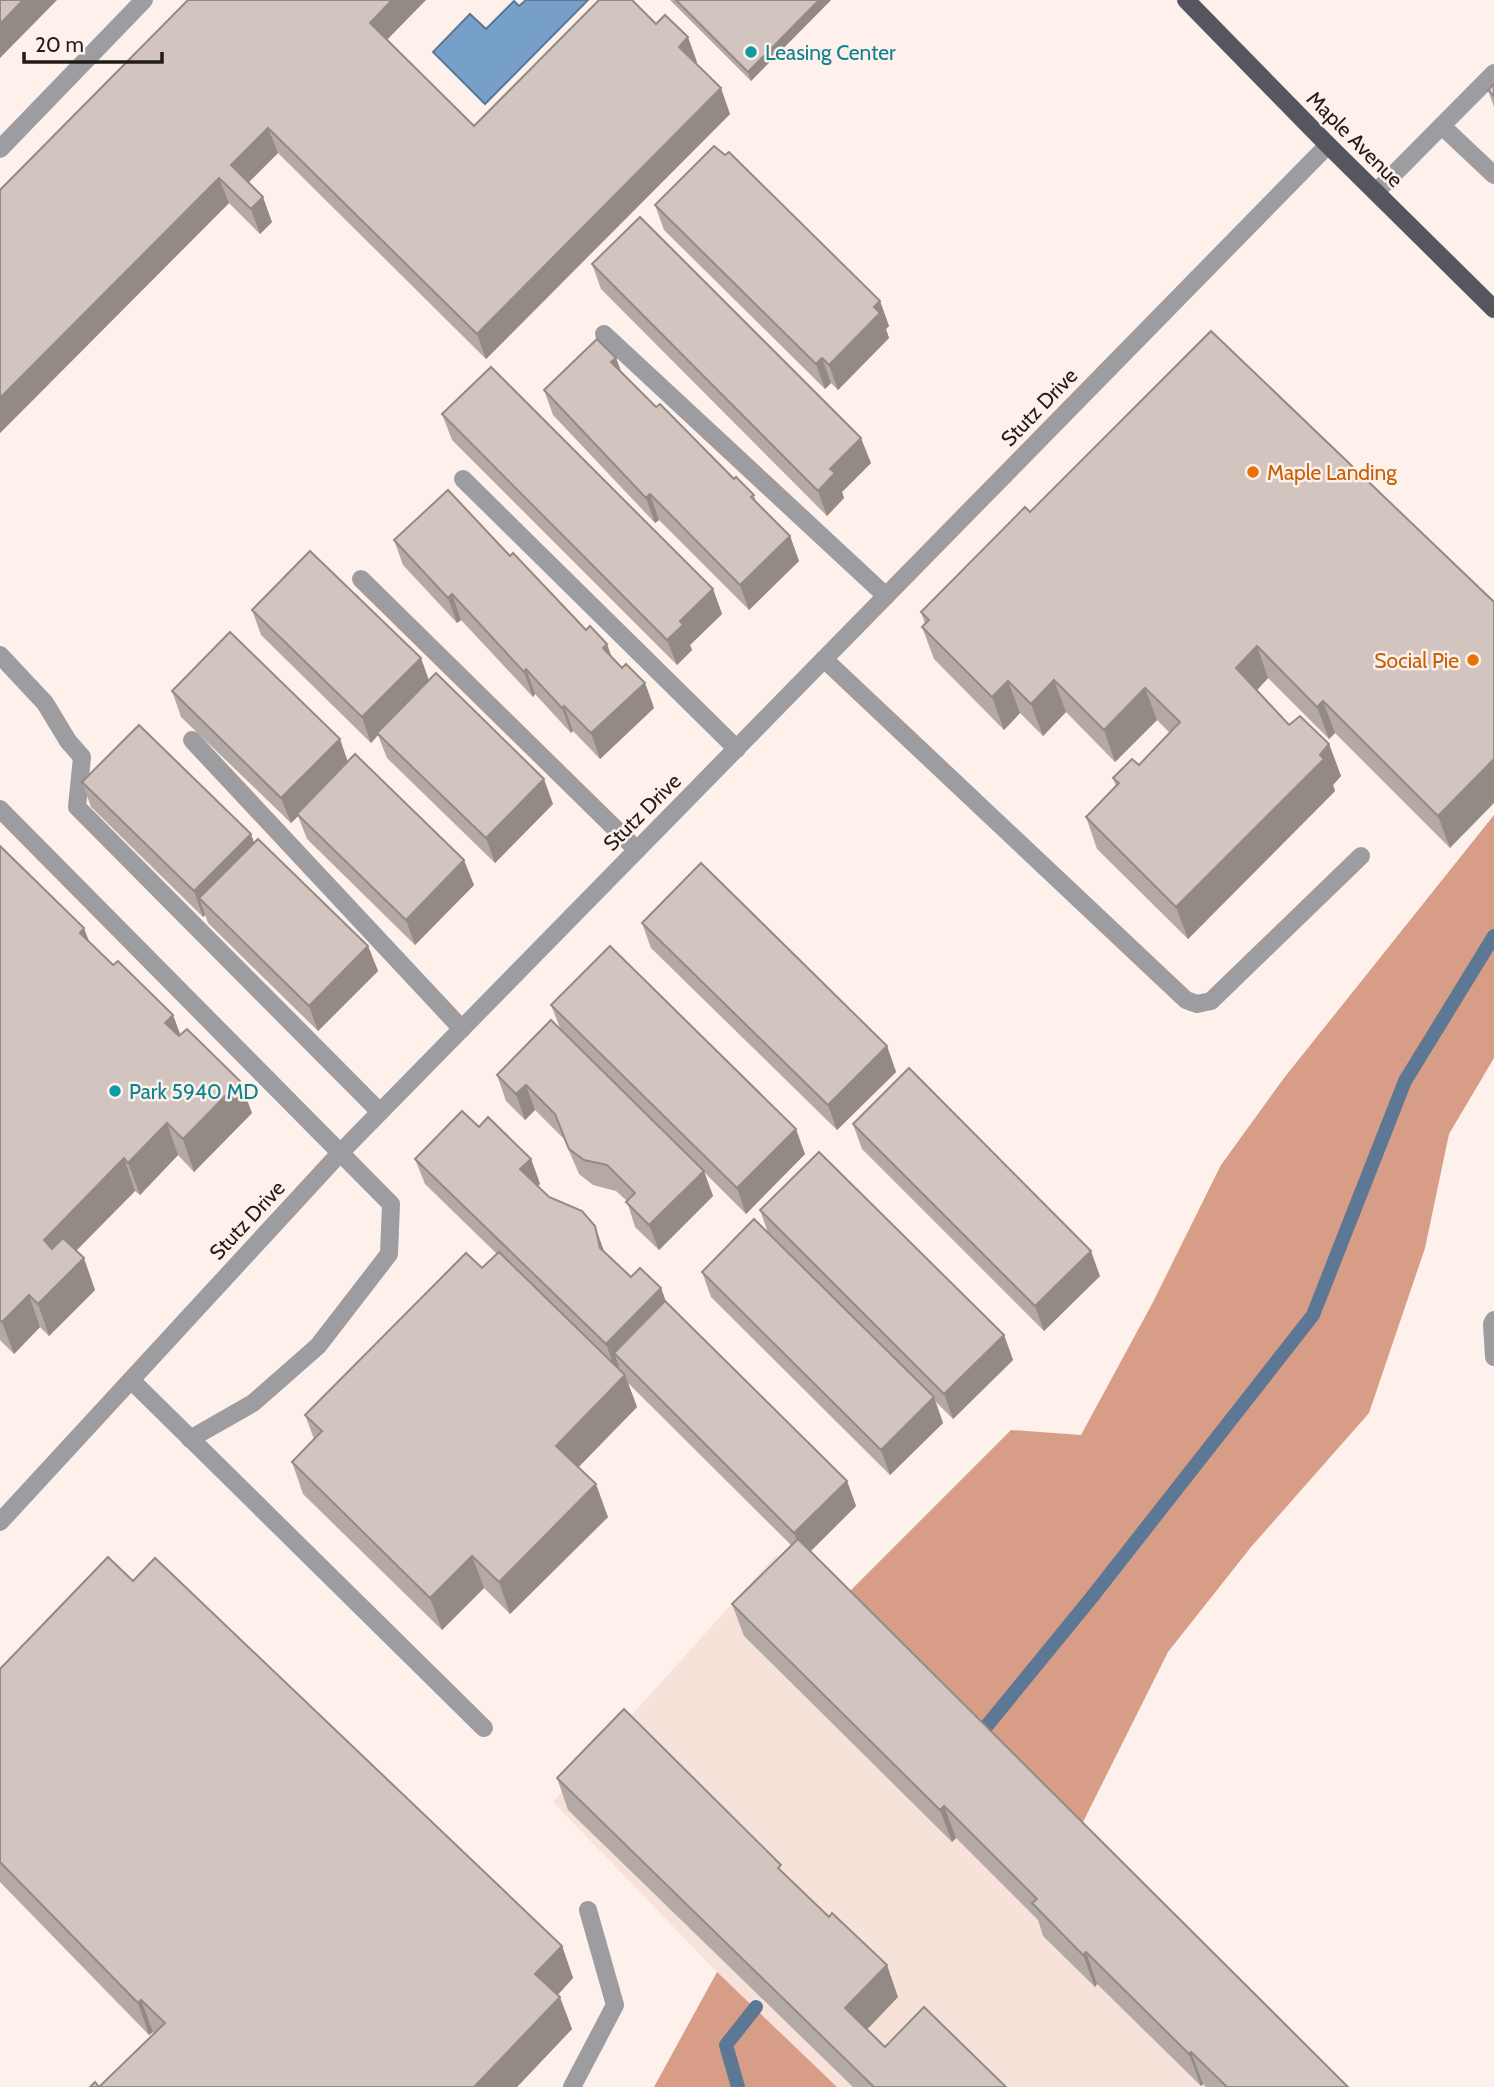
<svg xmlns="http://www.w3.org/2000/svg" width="1494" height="2087" viewBox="0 0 1494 2087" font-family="Cabin,sans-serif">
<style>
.built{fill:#f7e2da}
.forest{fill:#d89d87}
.water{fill:#76a0ca;stroke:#5c7895;stroke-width:2}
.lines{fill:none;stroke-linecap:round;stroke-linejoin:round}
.stream{stroke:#5c7895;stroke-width:14}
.minor{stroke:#9d9ca1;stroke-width:18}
.major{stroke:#57555d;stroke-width:18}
.wall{fill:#b5a9a5}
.shaded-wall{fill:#938a86}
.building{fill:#d2c5c0;stroke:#938a86;stroke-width:2}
.culture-dot{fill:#0f9aa8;stroke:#fef0eb;stroke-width:2.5}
.food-dot{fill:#e8710a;stroke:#fef0eb;stroke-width:2.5}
.labels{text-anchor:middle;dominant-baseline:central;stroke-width:5;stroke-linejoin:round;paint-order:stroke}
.culture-label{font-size:21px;fill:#0d838f;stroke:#fef0eb;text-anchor:start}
.street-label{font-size:21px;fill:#211c1a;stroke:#fef0eb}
.food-label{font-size:21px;fill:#c56008;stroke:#fef0eb;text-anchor:start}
</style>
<rect width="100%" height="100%" fill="#fef0eb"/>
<polygon class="built" points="776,1555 820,1569 1337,2087 836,2087 717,1972 553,1802"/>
<g class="forest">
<polygon points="1494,815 1494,1058 1449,1134 1425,1248 1369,1413 1251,1547 1168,1652 1079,1830 847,1594 1011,1430 1081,1435 1152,1304 1221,1165 1284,1078"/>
<polygon points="717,1972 837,2087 654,2087"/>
</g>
<polygon class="water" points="526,0 588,0 485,104 433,52 470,14 486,29 514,1 519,6"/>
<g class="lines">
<g class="stream">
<polyline points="985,1728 1092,1597 1313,1315 1405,1081 1494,936"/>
<polyline points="738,2087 726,2045 756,2007"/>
</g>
<g class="minor">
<polyline points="1442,126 1494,175"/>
<polyline points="0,149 144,0"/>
<polyline points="1376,192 1494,73"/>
<polyline points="604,334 886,596"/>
<polyline points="463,479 737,749"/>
<polyline points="361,579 637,850"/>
<polyline points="0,655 45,703 68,741 82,757 77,807 380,1112"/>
<polyline points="824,659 1186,1000 1197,1004 1211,1001 1361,856"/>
<polyline points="192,740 462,1029"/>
<polyline points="0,809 391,1204 389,1254 318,1346 253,1403 190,1439"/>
<polyline points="1494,1320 1492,1324 1494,1357"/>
<polyline points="131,1380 484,1728"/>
<polyline points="0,1522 341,1152 1328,145"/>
<polyline points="572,2087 615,2005 588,1910"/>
</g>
<polyline class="major" points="1186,0 1328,145 1494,309"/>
</g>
<g class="wall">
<polygon points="670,0 831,0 751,81"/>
<polygon points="387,40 474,126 697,62 696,64 730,114 486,359 278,153 249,182 272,222 260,234 229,203 0,433 0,190"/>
<polygon points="1494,84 1494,107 1488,90"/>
<polygon points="655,205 880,301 889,326 886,329 889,338 838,390 831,383 825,389 664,230"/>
<polygon points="592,264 871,463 842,492 844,498 827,516 601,289"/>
<polygon points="616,358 621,371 656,407 734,479 754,495 756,502 790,536 799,561 749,610 659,520 655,523 553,415 544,390"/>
<polygon points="442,414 713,589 722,614 690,645 692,650 677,665 452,440"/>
<polygon points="1030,512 1494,602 1450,848 1335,733 1329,739 1268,678 1257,690 1289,725 1329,744 1341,776 1333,785 1335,791 1188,939 1097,849 1086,817 1116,786 1113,778 1139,765 1170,733 1157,720 1115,762 1066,712 1043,736 1020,713 1004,730 934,659 922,627 925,624 921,612"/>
<polygon points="394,540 510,556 622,668 645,683 654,708 600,759 573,731 571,733 535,694 533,697 461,620 457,623 403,565"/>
<polygon points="252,610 429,680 553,804 495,863 387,758 378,735 371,743 261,635"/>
<polygon points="172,691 348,762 474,885 415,945 307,839 298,816 291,823 181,717"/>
<polygon points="82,782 254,843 368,946 378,971 318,1031 208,923 205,915 203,917 91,807"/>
<polygon points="0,846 89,942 113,965 173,1015 180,1035 252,1113 194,1172 178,1155 140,1195 135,1191 76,1251 95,1290 49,1336 40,1327 14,1354 0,1340"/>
<polygon points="642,923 887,1046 896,1072 837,1130 651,948"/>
<polygon points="551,1005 805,1154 746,1214 704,1172 713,1196 659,1250 635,1227 627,1201 616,1191 593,1185 579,1174 564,1139 535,1110 525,1120 506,1101 497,1075 560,1028"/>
<polygon points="853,1124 1100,1276 1044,1331 862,1149"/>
<polygon points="479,1127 531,1159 540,1184 537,1186 631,1277 661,1288 666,1302 847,1481 856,1506 810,1551 1348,2087 1206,2087 1203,2084 1201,2086 1097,1984 1095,1987 1043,1936 1038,1920 956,1838 952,1842 744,1636 732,1604 791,1545 628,1383 637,1407 578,1467 608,1517 510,1614 484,1588 442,1630 303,1494 292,1462 314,1439 305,1415 482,1268 497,1254 425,1184 415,1159"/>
<polygon points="760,1210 1004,1335 1013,1360 953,1419 935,1401 943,1423 890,1475 711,1297 702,1272 768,1233"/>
<polygon points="133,1581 562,1946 573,1978 558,1995 572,2029 517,2087 90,2087 99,2087 154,2033 153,2032 149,2035 0,1882 0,1669"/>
<polygon points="557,1778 784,1873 898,1997 867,2030 885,2047 1006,2087 853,2087 568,1810"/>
</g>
<g class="shaded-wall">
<polygon points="23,0 57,0 0,58 0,24"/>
<polygon points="392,0 426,0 379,48 370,23"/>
<polygon points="819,0 831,0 751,81 748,72"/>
<polygon points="688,37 697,62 688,72 679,47"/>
<polygon points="721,88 730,114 486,359 477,334"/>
<polygon points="268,128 278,153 240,191 231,165"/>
<polygon points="219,178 229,203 0,433 0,398"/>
<polygon points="263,197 272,222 260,234 251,209"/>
<polygon points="880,301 889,326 886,329 889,338 838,390 829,365"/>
<polygon points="616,358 625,383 611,362"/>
<polygon points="822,358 831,383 825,389 816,364"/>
<polygon points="861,438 871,463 842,492 844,498 827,516 818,491 830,469"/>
<polygon points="650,494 659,520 655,523 646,498"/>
<polygon points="790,536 799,561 749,610 740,585"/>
<polygon points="713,589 722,614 690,645 692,650 677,665 667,640 680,621"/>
<polygon points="452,594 461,620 457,623 448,598"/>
<polygon points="607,644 616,669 603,648"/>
<polygon points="1257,646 1268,678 1248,700 1236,668"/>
<polygon points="421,658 430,683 377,733 378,735 371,743 362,717"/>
<polygon points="526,669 535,694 533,697 524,672"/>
<polygon points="1054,680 1066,712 1043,736 1031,704"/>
<polygon points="1008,681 1020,713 1004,730 992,697"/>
<polygon points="645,683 654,708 600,759 591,733"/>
<polygon points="1145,688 1157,720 1115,762 1104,730"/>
<polygon points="1323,701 1335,733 1329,739 1317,707"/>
<polygon points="564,706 573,731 571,733 562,708"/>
<polygon points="340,739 349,765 297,814 298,816 291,823 281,798"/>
<polygon points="1329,744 1341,776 1333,785 1335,791 1188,939 1176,907"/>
<polygon points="1494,759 1494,803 1450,848 1438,816"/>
<polygon points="544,779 553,804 495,863 486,838"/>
<polygon points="251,834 260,859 199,898 205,915 203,917 194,891"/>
<polygon points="464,860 474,885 415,945 406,920"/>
<polygon points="84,928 96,960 80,933"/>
<polygon points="368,946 378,971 318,1031 309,1006"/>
<polygon points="173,1015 185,1047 165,1023"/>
<polygon points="887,1046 896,1072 837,1130 828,1105"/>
<polygon points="240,1081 252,1113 194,1172 183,1139"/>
<polygon points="526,1085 535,1110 525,1120 516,1094"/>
<polygon points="167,1123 178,1155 140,1195 128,1163"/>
<polygon points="796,1129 805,1154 746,1214 737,1188"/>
<polygon points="124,1158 135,1191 55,1272 44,1240"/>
<polygon points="531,1159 540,1184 529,1194 520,1169"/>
<polygon points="704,1171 713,1196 659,1250 649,1225"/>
<polygon points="595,1226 604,1251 600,1248"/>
<polygon points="1091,1251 1100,1276 1044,1331 1035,1306"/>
<polygon points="84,1258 95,1290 49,1336 38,1304"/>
<polygon points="661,1288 670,1313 614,1353 619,1366 615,1369 606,1344"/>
<polygon points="29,1295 40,1327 14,1354 2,1322"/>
<polygon points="1004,1335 1013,1360 953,1419 944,1394"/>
<polygon points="625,1375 637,1407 568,1478 556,1446"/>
<polygon points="934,1397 943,1423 890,1475 881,1450"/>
<polygon points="847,1481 856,1506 804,1558 794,1533"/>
<polygon points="596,1484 608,1517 510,1614 499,1582"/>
<polygon points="472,1556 484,1588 442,1630 430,1598"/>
<polygon points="944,1806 956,1838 952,1842 940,1810"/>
<polygon points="562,1946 573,1978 547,2006 535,1974"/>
<polygon points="1086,1952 1097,1984 1095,1987 1083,1955"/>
<polygon points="887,1965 898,1997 856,2040 845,2008"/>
<polygon points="560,1997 572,2029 517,2087 474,2087"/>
<polygon points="141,2000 153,2032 149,2035 138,2003"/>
<polygon points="1191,2052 1203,2084 1201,2086 1189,2054"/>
</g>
<g class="building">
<polygon points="0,0 23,0 0,24"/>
<polygon points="188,0 392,0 370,23 474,126 599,0 632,0 656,24 665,15 688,37 679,47 721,88 477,334 268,128 231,165 263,197 251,209 219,178 0,398 0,190"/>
<polygon points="676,0 819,0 748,72"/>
<polygon points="1494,84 1494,96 1488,90"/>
<polygon points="714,146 725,155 729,152 880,301 874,307 880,313 829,365 822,358 816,364 655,205"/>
<polygon points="640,217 861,438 830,469 835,473 818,491 592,264"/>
<polygon points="1211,331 1494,602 1494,759 1438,816 1323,701 1317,707 1257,646 1236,668 1289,725 1300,716 1329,744 1320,755 1324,759 1176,907 1086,817 1119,783 1113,778 1132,759 1139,765 1180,722 1145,688 1104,730 1054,680 1031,704 1008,681 992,697 922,627 929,620 921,612 1025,507 1030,512"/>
<polygon points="597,339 616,358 611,362 656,407 660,404 734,479 736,477 754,495 751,497 790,536 740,585 650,494 646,498 544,390"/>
<polygon points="491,367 713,589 680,621 683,625 667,640 442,414"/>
<polygon points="448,490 510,556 513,553 586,630 590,626 607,644 603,648 622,668 626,664 645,683 591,733 564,706 562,708 526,669 524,672 452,594 448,598 394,540"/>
<polygon points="310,551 421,658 362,717 252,610"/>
<polygon points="230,632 340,739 281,798 172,691"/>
<polygon points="436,673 544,779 486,838 377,733"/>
<polygon points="139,725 251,834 194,891 82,782"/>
<polygon points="355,754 464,860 406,920 297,814"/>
<polygon points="258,839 368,946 309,1006 199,898"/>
<polygon points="0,846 84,928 80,933 113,965 118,961 173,1015 165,1023 179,1036 187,1029 240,1081 183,1139 167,1123 128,1163 124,1158 44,1240 52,1249 63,1238 84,1258 38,1304 29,1295 2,1322 0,1320"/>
<polygon points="701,863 887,1046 828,1105 642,923"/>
<polygon points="610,946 796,1129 737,1188 551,1005"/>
<polygon points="551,1020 704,1171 649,1225 626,1202 635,1193 607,1165 584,1160 569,1149 555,1114 526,1085 516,1094 497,1075"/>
<polygon points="909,1068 1091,1251 1035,1306 853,1124"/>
<polygon points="462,1111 479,1127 488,1117 531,1159 520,1169 549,1197 582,1211 595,1226 600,1248 631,1277 640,1268 661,1288 606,1344 415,1159"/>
<polygon points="819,1152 1004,1335 944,1394 760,1210"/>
<polygon points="754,1219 934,1397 881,1450 702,1272"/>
<polygon points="499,1252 625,1375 556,1446 596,1484 499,1582 472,1556 430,1598 292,1462 322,1431 305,1415 466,1253 482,1268"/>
<polygon points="665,1301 847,1481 794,1533 614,1353"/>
<polygon points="798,1539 1348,2087 1227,2087 1191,2052 1189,2054 1086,1952 1083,1955 1032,1903 1037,1899 944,1806 940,1810 732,1604"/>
<polygon points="108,1557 133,1581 155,1558 562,1946 535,1974 560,1997 474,2087 90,2087 95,2082 99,2087 165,2023 141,2000 138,2003 0,1862 0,1669"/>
<polygon points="624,1709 781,1865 778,1868 829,1917 832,1913 887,1965 845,2008 885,2047 924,2007 1006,2087 874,2087 557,1778"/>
</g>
<g class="culture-dot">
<circle cx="751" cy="52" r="7"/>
<circle cx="115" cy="1091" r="7"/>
</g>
<g class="food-dot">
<circle cx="1253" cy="472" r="7"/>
<circle cx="1473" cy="660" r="7"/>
</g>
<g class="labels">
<g class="culture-label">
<text x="765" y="52">Leasing Center</text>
<text x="129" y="1091">Park 5940 MD</text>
</g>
<g class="street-label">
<text transform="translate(1355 139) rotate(45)">Maple Avenue</text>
<text transform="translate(1039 407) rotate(-46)">Stutz Drive</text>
<text transform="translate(642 812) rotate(-45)">Stutz Drive</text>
<text transform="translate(247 1220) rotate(-47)">Stutz Drive</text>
</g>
<g class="food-label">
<text x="1267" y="472">Maple Landing</text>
<text x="1459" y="660" text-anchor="end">Social Pie</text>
</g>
</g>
<path d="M24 52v10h138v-10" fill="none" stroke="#211c1a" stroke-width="3.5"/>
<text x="35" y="52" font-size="21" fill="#211c1a" stroke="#fef0eb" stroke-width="5" paint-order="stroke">20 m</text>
</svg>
